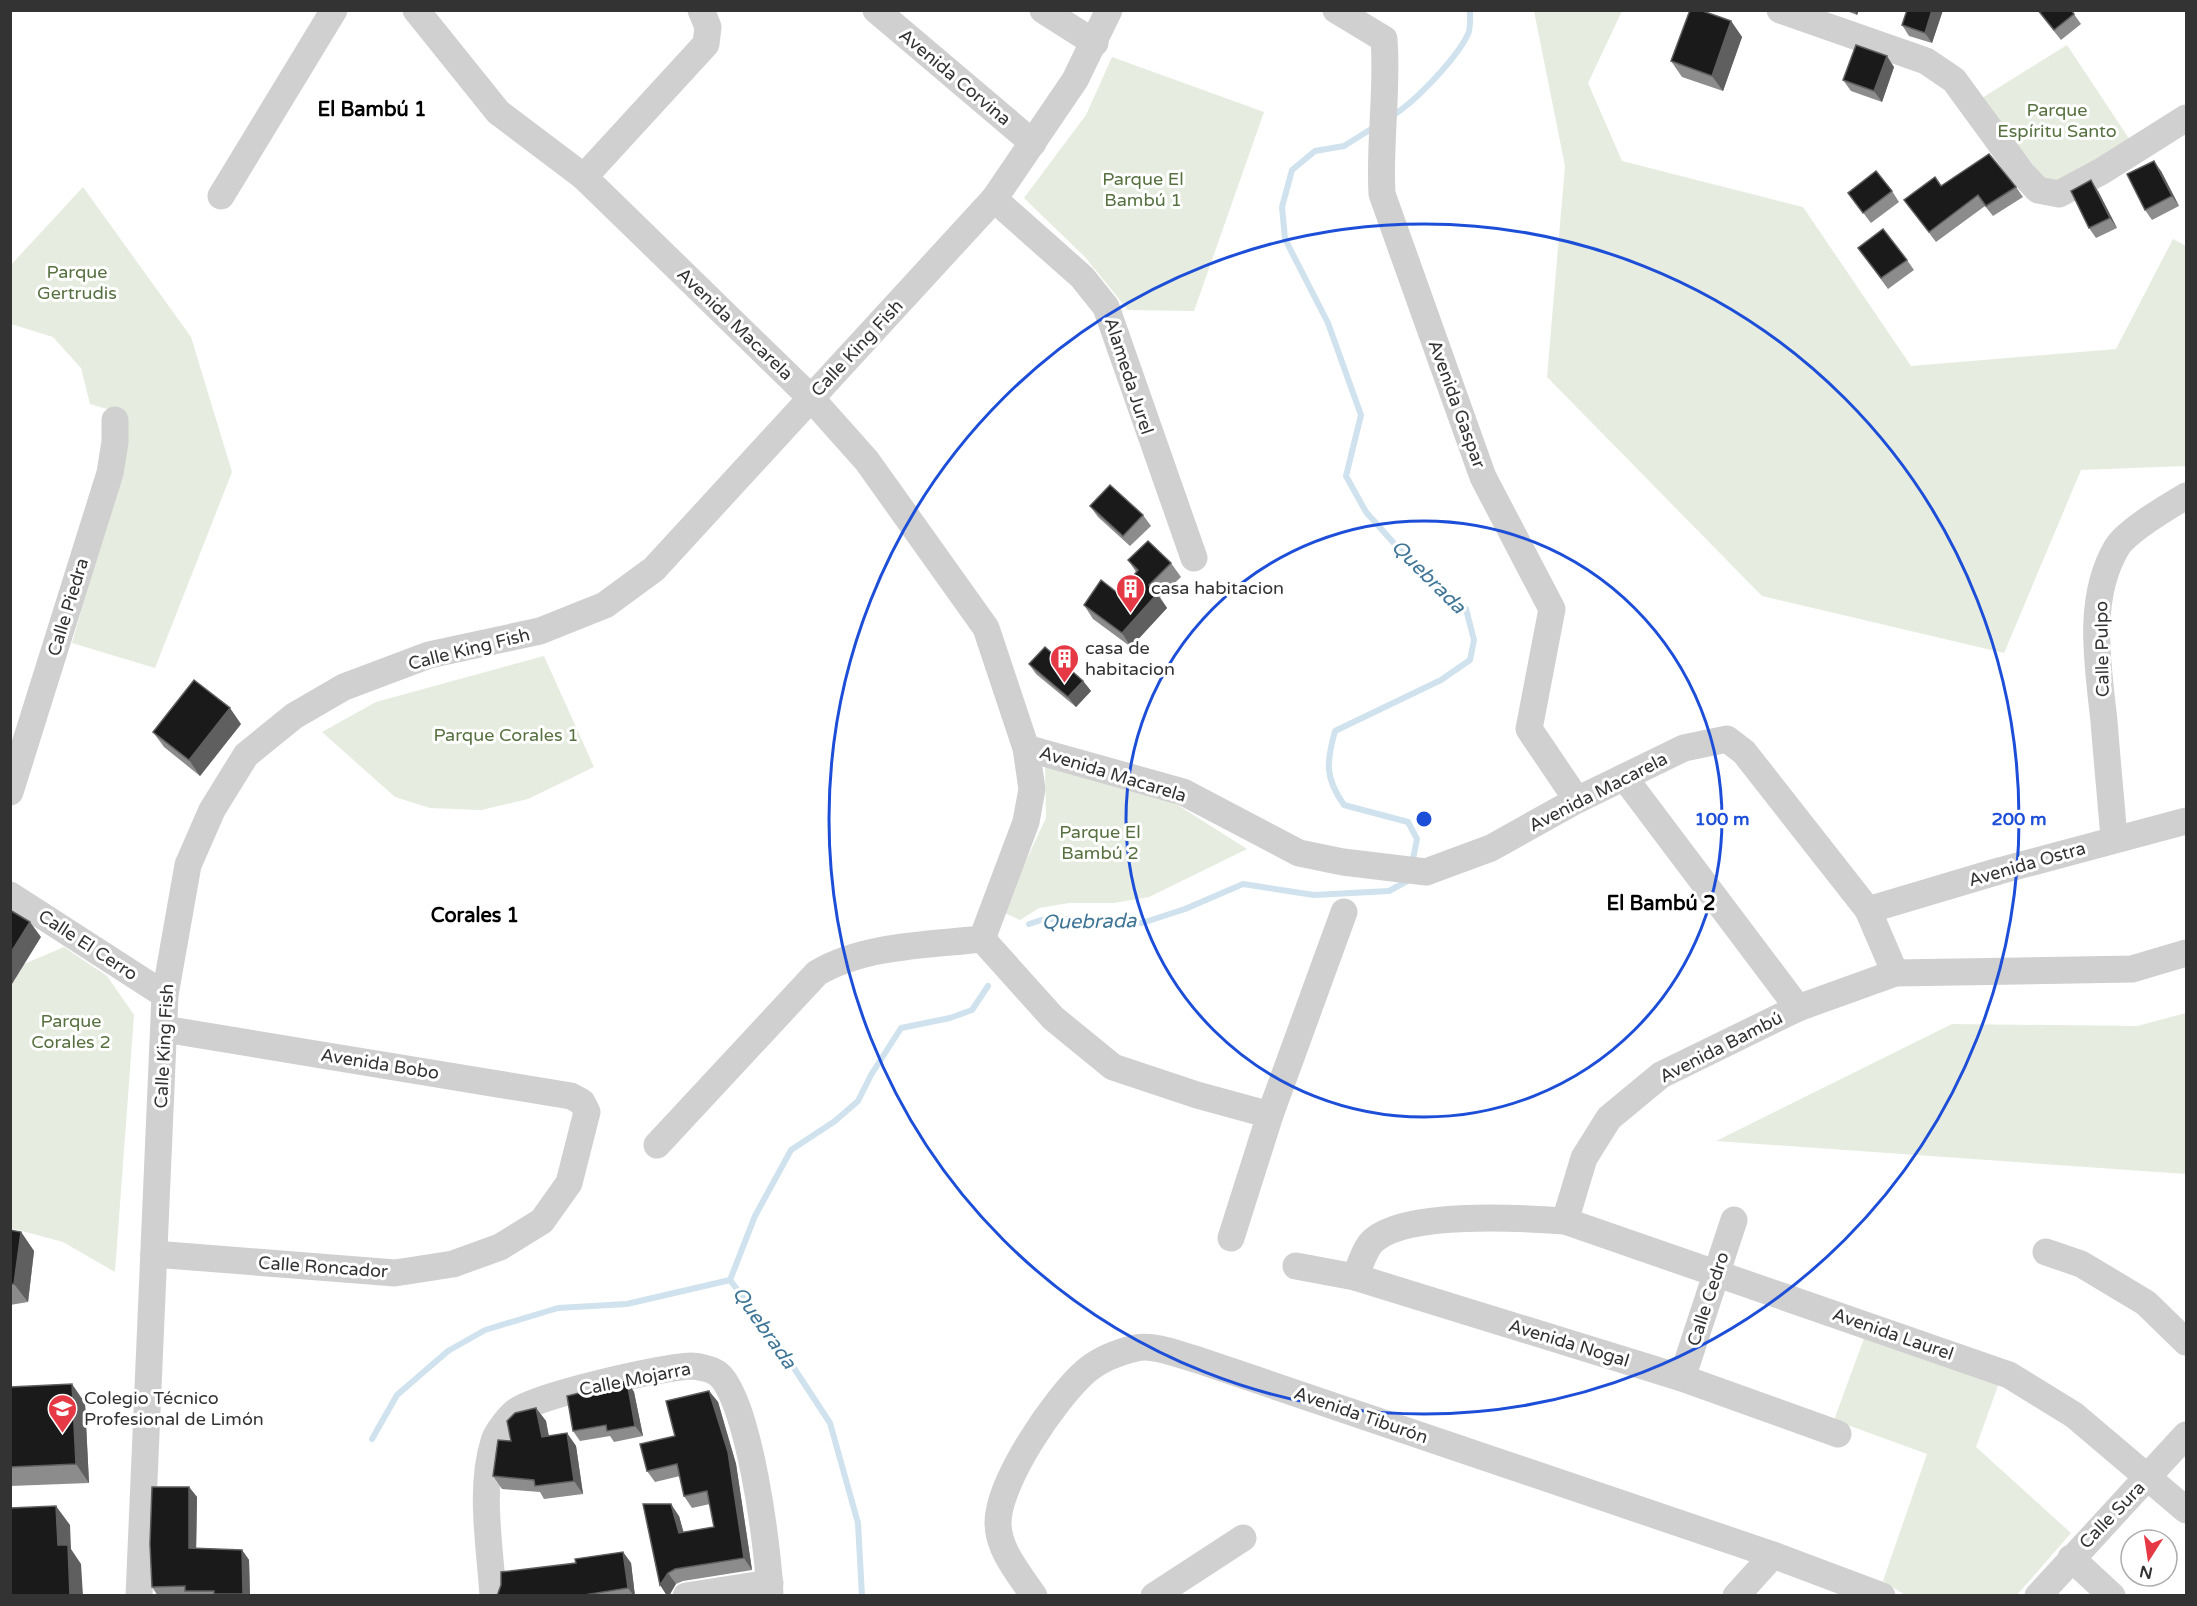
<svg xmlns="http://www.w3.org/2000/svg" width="2197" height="1606" viewBox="0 0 2197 1606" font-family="'Varela Round',sans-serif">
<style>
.green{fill:#e6ecdf}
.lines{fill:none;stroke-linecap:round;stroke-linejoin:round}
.stream{stroke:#cfe2ee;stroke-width:6}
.minor{stroke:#d0d0d0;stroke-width:27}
.wall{fill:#8c8c8c}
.shaded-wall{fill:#5f5f5f}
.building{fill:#1a1a1a;stroke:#5f5f5f;stroke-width:1.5}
.ring{fill:none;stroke:#1d4ed8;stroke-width:3}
.labels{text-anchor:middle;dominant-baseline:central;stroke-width:6;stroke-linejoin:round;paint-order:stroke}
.street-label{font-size:18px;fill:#333;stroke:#fff}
.park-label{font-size:18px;fill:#56703f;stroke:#fff}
.poi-label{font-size:18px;fill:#333;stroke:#fff;text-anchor:start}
.neighbourhood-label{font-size:20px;font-weight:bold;fill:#000;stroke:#fff}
.water-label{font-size:20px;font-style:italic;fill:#3f7597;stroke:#fff}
.centre{fill:#1d4ed8;stroke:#fff;stroke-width:3}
.ring-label{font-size:18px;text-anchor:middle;font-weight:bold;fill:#1d4ed8;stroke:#fff;stroke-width:6;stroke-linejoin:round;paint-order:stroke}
</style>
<rect width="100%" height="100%" fill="#fff"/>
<g class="green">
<polygon points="1534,11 1622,11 1588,83 1622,161 1803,207 1911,366 2116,349 2173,239 2186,246 2186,466 2081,470 2004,653 1762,596 1547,377 1565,166"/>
<polygon points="2067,45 2130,140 2058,184 2047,183 1982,98"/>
<polygon points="1112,57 1264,112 1194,311 1128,310 1085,257 1024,198 1086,115"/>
<polygon points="83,187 191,337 232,472 155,668 72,643 119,475 128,415 90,404 81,368 53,337 11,324 10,266"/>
<polygon points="544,656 594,767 528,799 481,810 430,808 395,797 322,732 376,702"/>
<polygon points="1045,763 1173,802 1247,849 1149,897 1114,903 1069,903 1039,908 1020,920 1002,912 1046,818"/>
<polygon points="64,947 107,976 134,1015 115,1272 63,1242 11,1228 10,970"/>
<polygon points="2186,1013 2186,1174 1716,1141 1952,1024 2137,1026"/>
<polygon points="1866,1333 2000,1380 1976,1447 2071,1533 2017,1595 1905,1595 1883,1581 1927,1454 1834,1420"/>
</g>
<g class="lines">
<g class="stream">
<path d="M1392 116C1415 102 1457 58 1468 34 1471 28 1470 17 1470 10"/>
<path d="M1376 126 1344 146 1315 151 1292 170 1282 207 1285 239 1328 323 1361 415 1346 476 1366 512 1400 550 1466 609 1474 640 1470 660 1441 680 1335 731C1326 763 1325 778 1344 805L1408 822 1417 839 1412 864"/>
<polyline points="1029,924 1045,919 1104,919 1142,923 1185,909 1243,884 1314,895 1389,891 1409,880"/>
<polyline points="730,1280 755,1216 791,1150 835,1121 858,1101 871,1075 901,1028 950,1018 972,1010 988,986"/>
<polyline points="730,1280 775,1339 830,1423 858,1523 862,1596"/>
<polyline points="372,1439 397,1395 448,1351 485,1330 558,1308 627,1304 730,1280"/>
</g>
<g class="minor">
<path d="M416 10 498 112 584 177 810 397 867 461 986 628 1026 748 1032 789 1026 822 982 939C928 945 864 945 817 973L657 1145"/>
<polyline points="876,10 1033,143"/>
<polyline points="1043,10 1095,43"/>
<path d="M1336 10 1384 39C1388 91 1379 142 1382 194L1483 477 1552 609 1529 729 1577 800"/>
<polyline points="1780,10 1926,61 1954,80 2022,173 2038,190 2059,194 2102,171 2186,118"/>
<polyline points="584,177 706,44 708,27 701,10"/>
<polyline points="221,196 334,10"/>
<polyline points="994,199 1082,277 1106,307 1194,558"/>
<polyline points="1026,748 1183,792 1299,853 1343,862 1426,872 1491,848 1577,800 1684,748 1727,739 1744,752 1868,910 1895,973"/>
<polyline points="1624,777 1798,1008"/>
<polyline points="10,792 110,473 115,442 115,420"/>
<path d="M2114 839C2111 800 2107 761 2104 721 2098 665 2086 599 2117 547 2128 530 2169 506 2186 496"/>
<polyline points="10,895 165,995"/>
<polyline points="1868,910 1999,871 2186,821"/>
<polyline points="982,939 1053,1018 1113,1067 1197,1095 1270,1115"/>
<polyline points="1565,1221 2009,1375 2074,1415 2186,1510"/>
<polyline points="1231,1238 1270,1115 1344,912"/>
<polyline points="2046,1252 2081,1264 2146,1303 2186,1342"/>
<polyline points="154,1254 395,1273 453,1264 500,1247 542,1221 569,1183 587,1112 582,1102 571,1096 164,1029"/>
<polyline points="1296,1266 1355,1277 1682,1378 1838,1434"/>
<path d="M1355 1277C1360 1266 1365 1247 1374 1240 1407 1211 1522 1218 1565 1221L1584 1158 1609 1118 1661 1075 1798 1008 1895 973 2132 969 2186 953"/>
<polyline points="1682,1378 1734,1220"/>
<polyline points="2071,1558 2112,1596"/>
<polyline points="139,1596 165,995 188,865 212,810 246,755 294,716 344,687 429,655 540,631 605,605 654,569 994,199 1075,80 1109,10"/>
<path d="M493 1596C490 1546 479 1489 494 1441 496 1433 508 1418 515 1412 534 1396 662 1367 691 1366 697 1366 711 1369 717 1373 749 1396 769 1553 770 1596"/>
<polyline points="686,1596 770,1583"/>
<path d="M1034 1596C1020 1575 998 1550 998 1523 998 1482 1055 1398 1086 1371 1099 1360 1119 1352 1136 1348 1154 1344 1180 1355 1198 1360L1773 1555 1882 1596"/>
<polyline points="1154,1596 1243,1538"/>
<polyline points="1736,1596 1773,1555"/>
<polyline points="2038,1596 2186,1435"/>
</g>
</g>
<g class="wall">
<polygon points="1844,10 1859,10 1857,15"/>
<polygon points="1943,10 1932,43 1909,36 1902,25"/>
<polygon points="2037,10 2071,10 2081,24 2061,40"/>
<polygon points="1731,21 1742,37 1723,91 1682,77 1671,61"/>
<polygon points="1894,67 1882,102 1851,91 1843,80"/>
<polygon points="2161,171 2179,206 2152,220 2145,210"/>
<polygon points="1941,186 2016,187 2023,197 1993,216 1985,206 1936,242 1904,200"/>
<polygon points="1892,191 1899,202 1871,223 1848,193"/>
<polygon points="2098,191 2117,228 2096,238 2089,228"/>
<polygon points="1858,248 1907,260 1914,270 1888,289"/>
<polygon points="1090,506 1143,515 1151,526 1130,546 1098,517"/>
<polygon points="1128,560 1171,563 1181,577 1160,597 1167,608 1131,647 1093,619 1084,605 1119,594 1136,572"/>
<polygon points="1029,664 1083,681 1091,691 1076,707 1036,674"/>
<polygon points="241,724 200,776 164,747 153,732"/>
<polygon points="10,1230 21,1232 34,1251 28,1302 10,1305"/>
<polygon points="627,1381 634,1392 643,1436 614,1442 610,1436 580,1441 573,1431"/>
<polygon points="10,1387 85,1403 89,1483 10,1486"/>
<polygon points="709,1391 718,1402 736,1464 752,1570 683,1581 676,1584 660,1585 679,1516 683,1532 714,1527 710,1504 692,1508 684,1496 680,1476 655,1482 647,1471 675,1436"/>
<polygon points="536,1408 546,1421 549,1436 567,1433 576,1446 583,1494 544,1499 540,1492 502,1489 493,1476 511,1441"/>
<polygon points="189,1487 197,1497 196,1548 242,1550 249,1560 250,1596 158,1596 152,1587"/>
<polygon points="623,1552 631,1563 635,1596 497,1596 576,1563"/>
</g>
<g class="shaded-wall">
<polygon points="1853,10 1859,10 1857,15"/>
<polygon points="1932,10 1943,10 1932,43 1925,33"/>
<polygon points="1731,21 1742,37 1723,91 1712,76"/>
<polygon points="1887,56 1894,67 1882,102 1874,91"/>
<polygon points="2154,161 2161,171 2179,206 2172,196"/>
<polygon points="2091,180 2098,191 2117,228 2110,218"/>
<polygon points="1157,594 1167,608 1131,647 1122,633"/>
<polygon points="1083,681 1091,691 1076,707 1068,697"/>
<polygon points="230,708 241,724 200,776 189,760"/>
<polygon points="30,922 41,937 12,984 10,982 10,954"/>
<polygon points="21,1232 34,1251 28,1302 14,1284"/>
<polygon points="627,1381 634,1392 643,1436 635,1426"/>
<polygon points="72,1384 85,1403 89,1483 76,1464"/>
<polygon points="709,1391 718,1402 736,1464 752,1570 744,1558"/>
<polygon points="536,1408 546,1421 551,1450 542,1437"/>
<polygon points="567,1433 576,1446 583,1494 574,1481"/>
<polygon points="189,1487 197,1497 196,1558 189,1548"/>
<polygon points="671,1504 679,1516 687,1544 679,1533"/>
<polygon points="56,1506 70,1525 71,1549 81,1564 83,1596 70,1596 58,1545"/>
<polygon points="242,1550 249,1560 250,1596 243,1596 243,1594"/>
<polygon points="623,1552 631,1563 635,1596 634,1596 628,1588"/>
<polygon points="668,1573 676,1584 669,1596 667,1596 660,1585"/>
</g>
<g class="building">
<polygon points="1690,10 1700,10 1731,21 1712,76 1671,61"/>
<polygon points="1907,10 1932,10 1925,33 1902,25"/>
<polygon points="2038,10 2071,10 2074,14 2054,30"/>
<polygon points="1856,45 1887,56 1874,91 1843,80"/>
<polygon points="1989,154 2016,187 1986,206 1978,195 1929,232 1904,200 1935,177 1941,186"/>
<polygon points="2154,161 2172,196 2145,210 2127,174"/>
<polygon points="1876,171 1892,191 1863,213 1848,193"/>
<polygon points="2091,180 2110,218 2089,228 2071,191"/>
<polygon points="1883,229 1907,260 1881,278 1858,248"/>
<polygon points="1110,485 1143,515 1123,536 1090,506"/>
<polygon points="1148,541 1171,563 1149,585 1157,594 1122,633 1084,605 1101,580 1119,594 1138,570 1128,560"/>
<polygon points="1045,647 1083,681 1068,697 1029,664"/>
<polygon points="194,680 230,708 189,760 153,732"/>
<polygon points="10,910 30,922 10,954"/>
<polygon points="10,1230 21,1232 14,1284 10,1284"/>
<polygon points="627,1381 635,1426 607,1431 606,1425 573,1431 567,1396"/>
<polygon points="72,1384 76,1464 10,1467 10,1387"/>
<polygon points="709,1391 728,1452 744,1558 675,1569 668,1573 660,1585 643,1504 671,1504 679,1533 714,1527 707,1491 684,1496 677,1464 647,1471 640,1444 675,1436 666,1401"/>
<polygon points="536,1408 542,1437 567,1433 574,1481 535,1486 534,1480 493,1476 498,1440 511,1441 507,1421 515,1413"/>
<polygon points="152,1487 189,1487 189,1548 242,1550 243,1594 214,1594 214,1591 185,1591 185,1586 152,1587 150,1544"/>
<polygon points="56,1506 58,1545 68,1545 70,1596 10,1596 10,1508"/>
<polygon points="623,1552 628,1588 578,1596 497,1596 501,1585 501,1572 576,1563 575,1559"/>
</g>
<g class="ring">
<circle cx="1424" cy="819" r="298"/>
<circle cx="1424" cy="819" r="595"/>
</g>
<defs>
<symbol id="building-pin" viewBox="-11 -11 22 30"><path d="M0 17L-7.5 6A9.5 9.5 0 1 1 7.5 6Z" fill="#e63946" stroke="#fff"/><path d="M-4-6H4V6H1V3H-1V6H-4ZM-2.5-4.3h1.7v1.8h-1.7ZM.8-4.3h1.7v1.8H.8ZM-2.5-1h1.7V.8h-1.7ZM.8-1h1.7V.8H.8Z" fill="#fff"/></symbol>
<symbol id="school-pin" viewBox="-11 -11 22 30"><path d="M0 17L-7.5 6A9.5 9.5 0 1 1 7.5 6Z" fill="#e63946" stroke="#fff"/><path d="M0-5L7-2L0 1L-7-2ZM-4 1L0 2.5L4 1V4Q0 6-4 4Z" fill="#fff"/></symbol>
</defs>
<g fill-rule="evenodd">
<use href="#building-pin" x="1114" y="572" width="33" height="45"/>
<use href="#building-pin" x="1048" y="642" width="33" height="45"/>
<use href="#school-pin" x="46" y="1392" width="33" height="45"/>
</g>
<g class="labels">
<g class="street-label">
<text transform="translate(955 77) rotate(40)">Avenida Corvina</text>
<text transform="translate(735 324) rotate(44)">Avenida Macarela</text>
<text transform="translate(857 348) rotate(-47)">Calle King Fish</text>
<text transform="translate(1129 376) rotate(72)">Alameda Jurel</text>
<text transform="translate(1457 404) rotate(70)">Avenida Gaspar</text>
<text transform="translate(68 607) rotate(-73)">Calle Piedra</text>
<text transform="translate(469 649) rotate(-14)">Calle King Fish</text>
<text transform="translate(2102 649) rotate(-91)">Calle Pulpo</text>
<text transform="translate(1113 774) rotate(17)">Avenida Macarela</text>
<text transform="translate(1598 792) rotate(-27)">Avenida Macarela</text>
<text transform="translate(2027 864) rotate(-16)">Avenida Ostra</text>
<text transform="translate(88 945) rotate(33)">Calle El Cerro</text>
<text transform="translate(164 1046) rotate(-87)">Calle King Fish</text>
<text transform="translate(1721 1047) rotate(-27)">Avenida Bambú</text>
<text transform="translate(380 1064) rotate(9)">Avenida Bobo</text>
<text transform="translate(323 1267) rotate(4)">Calle Roncador</text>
<text transform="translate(1708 1299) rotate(-72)">Calle Cedro</text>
<text transform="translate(1893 1334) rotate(19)">Avenida Laurel</text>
<text transform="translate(1569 1343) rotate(17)">Avenida Nogal</text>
<text transform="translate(635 1379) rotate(-11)">Calle Mojarra</text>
<text transform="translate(1361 1415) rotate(19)">Avenida Tiburón</text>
<text transform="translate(2112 1515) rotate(-46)">Calle Sura</text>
</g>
<g class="park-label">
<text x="2057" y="110">Parque<tspan x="2057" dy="21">Espíritu Santo</tspan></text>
<text x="1143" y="179">Parque El<tspan x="1143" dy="21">Bambú 1</tspan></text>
<text x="77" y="272">Parque<tspan x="77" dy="21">Gertrudis</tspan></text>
<text x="506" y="735">Parque Corales 1</text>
<text x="1100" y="832">Parque El<tspan x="1100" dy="21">Bambú 2</tspan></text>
<text x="71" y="1021">Parque<tspan x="71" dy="21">Corales 2</tspan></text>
</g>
<g class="poi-label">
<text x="1151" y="588">casa habitacion</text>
<text x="1085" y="648">casa de<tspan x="1085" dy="21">habitacion</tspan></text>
<text x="84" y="1398">Colegio Técnico<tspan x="84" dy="21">Profesional de Limón</tspan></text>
</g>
<g class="neighbourhood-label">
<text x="372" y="110">El Bambú 1</text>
<text x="1661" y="904">El Bambú 2</text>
<text x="475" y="916">Corales 1</text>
</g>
<g class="water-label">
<text transform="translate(1428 577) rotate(45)">Quebrada</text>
<text transform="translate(1089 922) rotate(-1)">Quebrada</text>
<text transform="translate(764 1328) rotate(55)">Quebrada</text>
</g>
</g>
<circle cx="1424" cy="819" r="9" class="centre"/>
<g class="ring-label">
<text x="1722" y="825">100 m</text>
<text x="2019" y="825">200 m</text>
</g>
<rect width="2197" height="1606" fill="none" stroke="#333333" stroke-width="24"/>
<g transform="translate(2149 1558) rotate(192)"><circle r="28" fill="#ffffff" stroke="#adadad" stroke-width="1.5"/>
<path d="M0-4.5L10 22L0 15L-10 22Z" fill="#e63946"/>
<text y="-9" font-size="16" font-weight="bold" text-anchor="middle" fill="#333333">N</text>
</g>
</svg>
